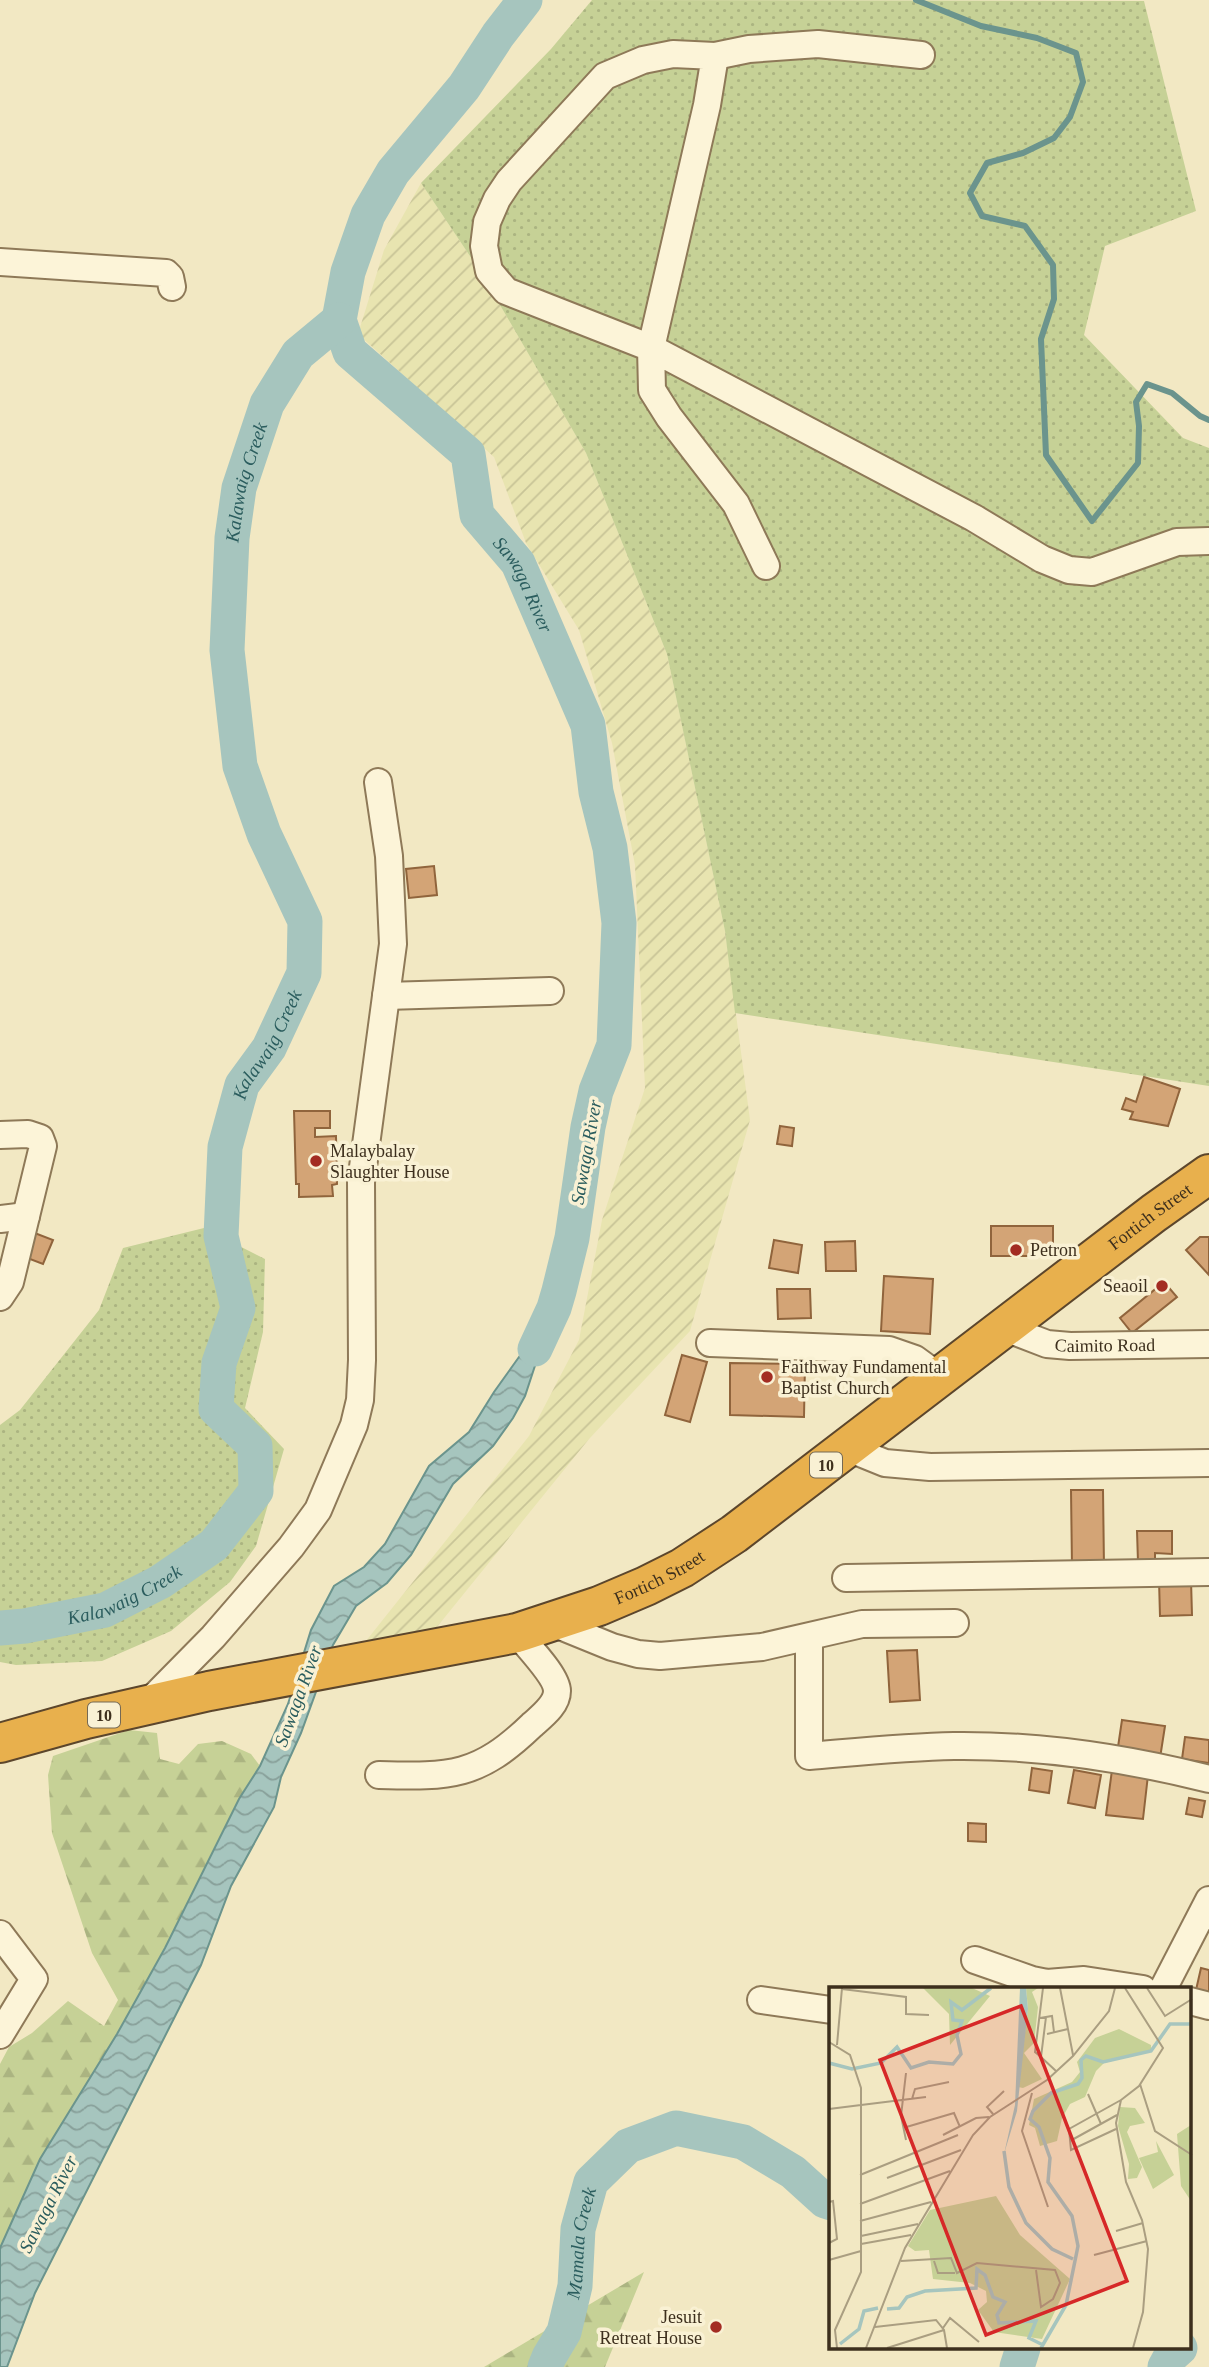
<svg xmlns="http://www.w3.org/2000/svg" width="1209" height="2367" viewBox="0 0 1209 2367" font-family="Georgia,serif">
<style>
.farmland{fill:url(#farmland-furrows)}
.grass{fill:url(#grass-dots)}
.forest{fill:url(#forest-firs)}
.water{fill:url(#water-waves);stroke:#6b948d;stroke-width:2}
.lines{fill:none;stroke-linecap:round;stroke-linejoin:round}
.stream{stroke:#6b948d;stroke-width:6}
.river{stroke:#a6c5be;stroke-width:35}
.building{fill:#d3a476;stroke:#90643c;stroke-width:2}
.minor-casing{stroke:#8e7958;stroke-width:30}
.highway-casing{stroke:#5c462c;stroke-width:42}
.minor{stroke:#fcf4d8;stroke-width:26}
.highway{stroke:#e8b04d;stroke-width:38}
.poi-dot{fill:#a32c22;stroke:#f9f1d4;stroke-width:2.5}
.labels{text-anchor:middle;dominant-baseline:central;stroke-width:7;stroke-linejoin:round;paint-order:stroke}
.shield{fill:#f9f1d4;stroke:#756954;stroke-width:2}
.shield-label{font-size:16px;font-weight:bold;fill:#3d2f1d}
.poi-label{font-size:18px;fill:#3d2f1d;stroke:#f9f1d4;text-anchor:start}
.street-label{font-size:18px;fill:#3d2f1d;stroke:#f9f1d4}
.water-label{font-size:19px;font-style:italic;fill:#2b5d5e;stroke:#f9f1d4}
.inset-river{fill:none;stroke:#a6c5be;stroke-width:3.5}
.inset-road{fill:none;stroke:#aa9e81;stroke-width:2}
.view{fill:#d62828;fill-opacity:0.15;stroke:#d62828;stroke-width:3.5}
.inset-edge{fill:none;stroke:#3d2f1d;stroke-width:3.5}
</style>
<defs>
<pattern id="farmland-furrows" width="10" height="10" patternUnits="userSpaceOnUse" patternTransform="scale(1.75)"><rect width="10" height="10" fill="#e8e4b0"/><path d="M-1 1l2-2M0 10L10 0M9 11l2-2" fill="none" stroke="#c8c497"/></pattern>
<pattern id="grass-dots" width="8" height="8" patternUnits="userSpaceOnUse" patternTransform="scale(1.75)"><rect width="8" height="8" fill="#c6d196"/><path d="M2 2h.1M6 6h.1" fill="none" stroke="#abb481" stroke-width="1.8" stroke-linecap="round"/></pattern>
<pattern id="forest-firs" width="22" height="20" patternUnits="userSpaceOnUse" patternTransform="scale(1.75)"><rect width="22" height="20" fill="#c6d196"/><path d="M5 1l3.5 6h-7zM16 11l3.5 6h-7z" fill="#abb481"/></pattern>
<pattern id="water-waves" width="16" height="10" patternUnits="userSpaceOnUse" patternTransform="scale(1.75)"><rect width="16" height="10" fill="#a6c5be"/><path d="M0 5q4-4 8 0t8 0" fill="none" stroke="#88a09a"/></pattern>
</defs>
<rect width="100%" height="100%" fill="#f2e8c3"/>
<polygon class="farmland" points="421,183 482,274 586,453 667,654 725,931 750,1120 690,1331 589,1439 428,1638 354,1656 529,1436 579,1340 602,1220 645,1088 635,865 612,743 579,630 526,543 494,457 358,334 384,250"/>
<g class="grass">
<polygon points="592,0 1144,1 1196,211 1105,246 1084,335 1183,438 1209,448 1209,1086 735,1013 725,931 667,654 586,453 482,274 421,183 551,49"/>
<polygon points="204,1228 265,1259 263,1332 245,1408 284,1449 256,1546 230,1582 171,1631 102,1661 16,1665 0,1662 0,1425 20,1410 99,1310 123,1248"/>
</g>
<g class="forest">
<polygon points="129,1730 157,1733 160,1759 179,1764 198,1744 222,1741 251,1754 260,1766 239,1799 165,1948 117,2034 40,2159 0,2248 0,2064 9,2047 32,2033 68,2001 104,2026 118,2000 92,1953 52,1833 48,1775 53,1756"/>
<polygon points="644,2272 605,2367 484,2367"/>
</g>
<polygon class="water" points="554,1308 525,1396 513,1418 493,1446 453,1484 411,1555 387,1583 356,1606 333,1645 301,1733 281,1777 274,1807 231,1886 201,1965 35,2293 7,2367 0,2367 0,2248 40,2159 117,2034 165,1948 239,1799 260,1766 288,1704 311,1630 334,1586 364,1567 385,1544 429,1466 469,1432 494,1392"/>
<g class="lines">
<polyline class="stream" points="916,0 981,26 1037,38 1076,53 1083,82 1070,117 1054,138 1023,153 987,163 970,193 982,216 1025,226 1053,265 1054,299 1041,339 1046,455 1092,521 1138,463 1139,426 1136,402 1147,384 1172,393 1200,416 1209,420"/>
<g class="river">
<path id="s1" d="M525 0 498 35 464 87 393 172 368 215 348 272 339 320 350 352 468 454 477 515 518 563 588 725 596 792 610 848 619 923 614 1045 596 1091 588 1127 572 1238 559 1291 554 1308 535 1349"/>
<path id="s2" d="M0 1628 25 1626 105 1610 160 1582 214 1545 256 1491 255 1446 216 1409 219 1363 238 1308 221 1236 225 1147 242 1085 269 1048 304 973 305 921 264 834 240 766 227 650 232 538 239 488 267 404 298 354 339 320"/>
<path id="s3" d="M545 2367 549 2357 564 2332 575 2286 578 2229 591 2182 628 2146 676 2128 743 2142 793 2172 825 2201 831 2203"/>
<polyline points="1017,2367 1023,2348"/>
<polyline points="1165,2367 1171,2356 1180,2348"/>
</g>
</g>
<g class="building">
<polygon points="434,866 437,895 409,898 406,869"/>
<polygon points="1144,1077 1180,1089 1168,1126 1130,1119 1133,1112 1122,1109 1126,1098 1136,1102"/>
<polygon points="294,1111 330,1111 330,1128 315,1128 315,1137 336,1136 337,1184 332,1185 333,1196 299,1197 299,1184 296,1184"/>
<polygon points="780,1126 794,1128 792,1146 777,1144"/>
<rect x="991" y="1226" width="62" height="30"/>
<polygon points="32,1232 53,1240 43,1264 22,1256"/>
<polygon points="1200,1237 1209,1237 1209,1275 1186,1250"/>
<polygon points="774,1240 802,1245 798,1273 769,1268"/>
<polygon points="855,1241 856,1271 826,1271 825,1242"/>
<polygon points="884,1276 933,1279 930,1334 881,1331"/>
<polygon points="1164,1282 1177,1297 1132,1333 1120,1318"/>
<polygon points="777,1289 810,1289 811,1318 778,1319"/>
<polygon points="682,1355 707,1362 690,1422 665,1415"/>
<polygon points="730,1363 805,1364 804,1417 730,1415"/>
<polygon points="1071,1490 1103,1490 1104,1567 1072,1567"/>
<polygon points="1137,1531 1172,1531 1172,1554 1155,1553 1155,1562 1138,1562"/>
<polygon points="1159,1580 1191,1580 1192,1615 1160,1616"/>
<polygon points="917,1650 920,1700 890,1702 887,1651"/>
<polygon points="1122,1720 1165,1726 1160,1758 1146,1756 1146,1751 1118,1747"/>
<polygon points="1185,1737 1209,1740 1209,1763 1182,1759"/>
<polygon points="1032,1768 1052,1771 1049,1793 1029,1790"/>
<polygon points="1074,1770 1101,1775 1095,1808 1068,1803"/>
<polygon points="1112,1770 1148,1775 1143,1819 1106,1815"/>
<polygon points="1189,1798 1205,1801 1202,1817 1186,1814"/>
<polygon points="968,1823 986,1824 986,1842 968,1841"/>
<polygon points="1201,1968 1209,1970 1209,1992 1196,1990"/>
</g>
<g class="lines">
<defs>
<g id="minor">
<polyline points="715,56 749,49 818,44 921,55"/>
<polyline points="0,262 166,273 170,277 172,287"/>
<polyline points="766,566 736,504 669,417 652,390 651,348 707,105 715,56 673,54 643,60 605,76 509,181 497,199 487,222 484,246 489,271 506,291 651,348 974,518 1042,559 1069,570 1092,572 1177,542 1209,541"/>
<polyline points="386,996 550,991"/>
<polyline points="0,1135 28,1134 40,1138 43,1146 10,1282 0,1297"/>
<polyline points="0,1219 26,1216"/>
<path id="s4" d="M1005 1328 1047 1344 1070 1346 1209 1344"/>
<polyline points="710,1343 889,1350 915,1359 941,1378"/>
<polyline points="848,1448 885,1463 930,1467 1209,1463"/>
<polyline points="846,1578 1209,1572"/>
<polyline points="553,1623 612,1647 638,1654 660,1656 762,1647 862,1624 955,1623"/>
<path d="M809 1638V1756C857 1752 905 1747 954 1746 1039 1745 1126 1758 1209 1779"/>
<polyline points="146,1705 213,1637 291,1547 318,1510 354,1425 360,1400 362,1360 361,1182 393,944 389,856 378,782"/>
<path d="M379 1775C451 1777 478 1777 532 1725 542 1716 557 1705 557 1691 557 1676 527 1646 517 1633"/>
<polyline points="0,1934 34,1979 0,2035"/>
<polyline points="975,1960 1032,1980 1047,1983 1084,1980 1143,1989"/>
<polyline points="1163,1989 1209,1900"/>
<polyline points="761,2000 831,2010"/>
<polyline points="1190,2001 1209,2006"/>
</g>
<g id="highway">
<path id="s5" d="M0 1743 86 1719 209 1691 517 1633 599 1606 646 1586 682 1568 734 1534 1154 1213 1209 1174"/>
</g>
</defs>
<use href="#minor" class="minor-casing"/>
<use href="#highway" class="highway-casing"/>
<use href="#minor" class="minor"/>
<use href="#highway" class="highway"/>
</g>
<g class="poi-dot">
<circle cx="316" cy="1161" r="7"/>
<circle cx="1016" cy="1250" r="7"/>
<circle cx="1162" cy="1286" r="7"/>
<circle cx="767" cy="1377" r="7"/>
<circle cx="716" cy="2327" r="7"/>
</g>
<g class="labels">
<g class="shield">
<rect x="810" y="1452.5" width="32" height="25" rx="5"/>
<rect x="88" y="1702.5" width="32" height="25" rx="5"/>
</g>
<g class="shield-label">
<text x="826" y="1465">10</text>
<text x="104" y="1715">10</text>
</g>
<g class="poi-label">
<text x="330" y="1151">Malaybalay<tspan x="330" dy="21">Slaughter House</tspan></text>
<text x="1030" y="1250">Petron</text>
<text x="1148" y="1286" text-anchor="end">Seaoil</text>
<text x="781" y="1367">Faithway Fundamental<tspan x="781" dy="21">Baptist Church</tspan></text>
<text x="702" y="2317" text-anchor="end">Jesuit<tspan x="702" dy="21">Retreat House</tspan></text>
</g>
<g class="street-label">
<text stroke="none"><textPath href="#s5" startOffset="1292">Fortich Street</textPath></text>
<text stroke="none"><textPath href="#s4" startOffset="103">Caimito Road</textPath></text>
<text stroke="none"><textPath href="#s5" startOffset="682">Fortich Street</textPath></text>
</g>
<g class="water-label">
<text stroke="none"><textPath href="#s2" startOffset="1368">Kalawaig Creek</textPath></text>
<text stroke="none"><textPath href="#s1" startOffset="712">Sawaga River</textPath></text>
<text stroke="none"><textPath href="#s2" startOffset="780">Kalawaig Creek</textPath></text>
<text transform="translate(586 1152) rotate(-80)">Sawaga River</text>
<text stroke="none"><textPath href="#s2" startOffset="130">Kalawaig Creek</textPath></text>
<text transform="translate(298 1696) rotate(-70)">Sawaga River</text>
<text transform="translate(48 2204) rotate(-63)">Sawaga River</text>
<text stroke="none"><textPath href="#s3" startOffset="131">Mamala Creek</textPath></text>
</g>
</g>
<g transform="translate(829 1987)">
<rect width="362" height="362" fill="#f2e8c3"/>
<path d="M290 42 322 58V64L275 76 267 84 256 110 241 117 233 131 228 154 211 159 206 141 200 138 205 112 243 95 251 85 248 75 266 51ZM291 120 306 121 316 136 301 139 298 145 313 180 308 191 299 192 300 177 289 139ZM167 209 191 248 241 292 213 352 165 345 149 323 158 315 157 304 141 296 104 292 100 263 86 264 79 259 101 223Z" fill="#c6d196"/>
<path d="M94 1H143L161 9 121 58 120 27ZM197 1H209L203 5 209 20 205 56 195 66 213 92 194 101 189 100 199 22ZM362 138V214L352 199 348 147ZM327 154 345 188 324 202 310 171 329 165Z" fill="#c6d196"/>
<path d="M191 1H197L199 22 188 124 175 167 186 118Z" fill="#a6c5be"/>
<path class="inset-river" d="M0 76 23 82 52 76 68 60 82 81 100 75 124 77 132 67 128 48 133 34 124 33 122 15 133 23 162 1M175 164 180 200 197 236 223 262 244 272M58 322 70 321 78 310 96 304 147 301 148 282 156 288 164 310 176 315 168 328 170 336 207 334 200 351 214 358M11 357 30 342 35 324 49 321M212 361 237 318 249 259 243 229 219 195 221 171 210 140 201 132 204 124 222 106 249 97 253 91 252 73 257 69 274 75 322 64 341 37H363"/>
<path class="inset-road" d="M231 1 244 68M296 1 334 61 310 99 292 113 287 136 297 195 313 233 319 262 314 325 304 361M318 1 336 29 363 12M13 2 77 10V27L100 28M217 30 212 70 227 84M211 31 223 29 225 45M218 47 239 42M0 55 21 68 32 101V285L6 343 8 361M8 58 13 1M212 70 206 65 214 1M77 86 72 129 77 153M311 97 326 144 363 168M203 106 193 144 219 220M259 107 272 137M83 112 86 102 120 95M32 118 97 110M0 122 32 118M164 127 158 120 175 104M74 141 125 126 131 140M287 142 242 163 240 142 292 113M114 148 147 131 160 130M241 154 288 128M31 188 129 148M58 191 132 163M0 215 4 214 8 252 0 256M31 217 121 184M31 234 102 215M287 244 314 236M32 249 89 237M32 257 82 248M265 268 318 254M0 273 32 264M72 274 122 271 128 286 148 276 226 283 231 296 224 312 212 320 207 283M105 274 109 286H126M46 340 107 333 115 343 118 361M114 341 121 331 150 355M37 361 76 261 144 148 161 130 218 93 244 69 280 24 286 1M58 361 115 343"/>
<path class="view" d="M192 19 298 294 157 348 51 73Z"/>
<rect width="362" height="362" class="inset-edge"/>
</g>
</svg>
